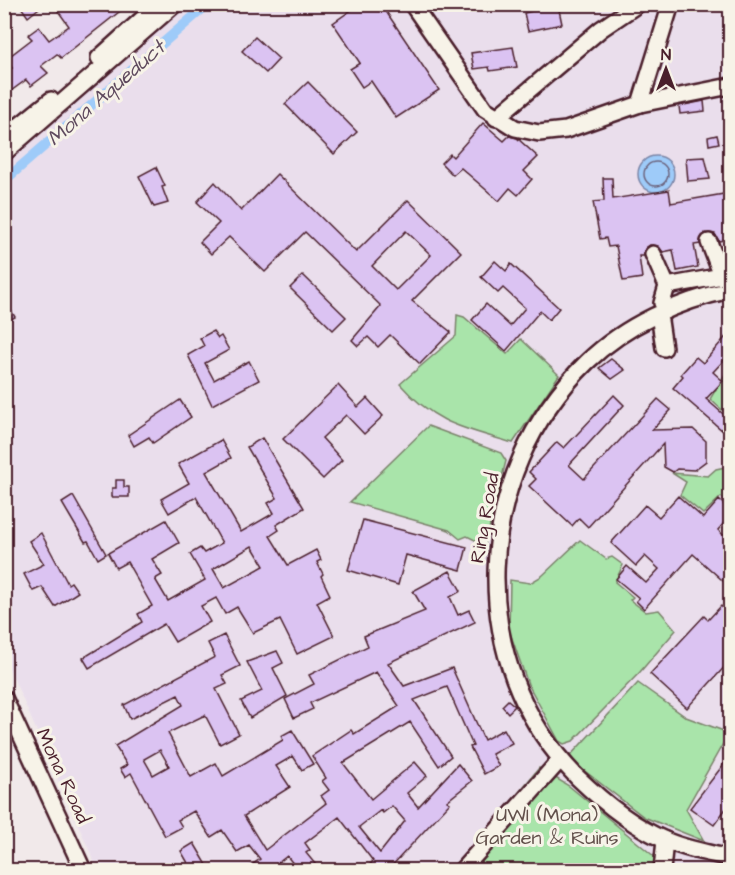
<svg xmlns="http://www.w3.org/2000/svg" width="735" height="875" viewBox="0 0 735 875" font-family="'Architects Daughter',sans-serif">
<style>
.built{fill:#eadeec}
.green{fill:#a9e4aa;stroke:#7a826a;stroke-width:1.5}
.water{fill:#9ecbf9;stroke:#7c86a7;stroke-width:1.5}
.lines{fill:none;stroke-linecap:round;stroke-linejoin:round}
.shore{stroke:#6c647d;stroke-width:1.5}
.canal{stroke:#9ecbf9;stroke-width:10}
.building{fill:#dbc3f2;stroke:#4a1f2b;stroke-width:1.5;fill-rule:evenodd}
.minor-casing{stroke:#4a1f2b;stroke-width:20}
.minor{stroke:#f7f3e8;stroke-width:15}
.labels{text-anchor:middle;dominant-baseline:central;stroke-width:6;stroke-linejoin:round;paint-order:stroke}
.street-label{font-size:20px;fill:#4a1f2b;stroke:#f7f3e8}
.park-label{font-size:20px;fill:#62504b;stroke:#f7f3e8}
.water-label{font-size:21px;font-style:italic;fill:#5f4a5e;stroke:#f7f3e8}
</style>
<rect width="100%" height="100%" fill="#f1e9ea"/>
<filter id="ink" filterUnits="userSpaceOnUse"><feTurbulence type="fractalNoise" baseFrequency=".0167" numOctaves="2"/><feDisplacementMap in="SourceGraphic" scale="12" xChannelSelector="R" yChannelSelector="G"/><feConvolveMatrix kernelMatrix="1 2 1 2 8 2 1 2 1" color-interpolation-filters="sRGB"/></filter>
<g filter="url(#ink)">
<polygon class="built" points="178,5 730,5 730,870 98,870 5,659 4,154"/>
<g class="green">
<path d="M457 315 464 317 507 354 521 339 559 375 513 443C464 428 436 425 400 384L456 336Z"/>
<polygon points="730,366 730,417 710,399"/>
<polygon points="428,426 501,453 506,461 485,545 467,536 460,539 449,530 350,502"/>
<polygon points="730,466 730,504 721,497 703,514 680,495 686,482 672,473 708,476 716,469"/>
<polygon points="580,540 606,559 612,557 623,565 615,582 633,597 630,600 646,612 659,610 676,630 640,672 573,741 564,744 559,741 528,684 509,630 510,580 530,583 542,576"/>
<polygon points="638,683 686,717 729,733 686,809 704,841 644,817 568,758"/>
<polygon points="539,768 569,786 655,857 655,870 454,870"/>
</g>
<circle class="water" cx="656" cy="174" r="18"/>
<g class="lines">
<circle class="shore" cx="656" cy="174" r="12"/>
<polyline class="canal" points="4,181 208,4"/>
</g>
<g class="building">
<polygon points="19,4 44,4 28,17"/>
<polygon points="53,4 129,4 61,58 57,54 41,66 48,73 31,86 26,80 4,96 4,73 12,68 6,59 32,39 28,35 39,27 49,40 69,26"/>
<polygon points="360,4 381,4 439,90 396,118 371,81 362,87 350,69 360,63 333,23"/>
<polygon points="558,5 562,24 528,31 524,13"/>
<polygon points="255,37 279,59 266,73 242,51"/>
<polygon points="513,47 517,67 490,71 489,67 474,69 471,53"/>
<polygon points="308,82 357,132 334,154 285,104"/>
<polygon points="704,101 705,111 680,114 679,106"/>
<polygon points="483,123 504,141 509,136 517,138 538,157 524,171 532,179 518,195 510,188 499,201 461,168 453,175 441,163 450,154 453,157"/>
<polygon points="717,135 719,143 709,145 708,137"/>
<polygon points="705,157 710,179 688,181 686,158"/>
<polygon points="156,167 165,186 162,187 168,203 154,207 139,176"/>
<path d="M277 174 356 252 408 200 461 252 412 301 451 332 420 364 390 335 378 347 368 337 358 346 352 340 381 306 305 232 265 272 229 237 211 254 200 242 219 223 197 202 215 182 241 211ZM406 231 431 255 396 290 372 266Z"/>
<polygon points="603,178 612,178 613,199 669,190 671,203 730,193 730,239 719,241 715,234 705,233 700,244 694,245 698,267 677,271 673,250 663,252 658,246 650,245 645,249 644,256 639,256 642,278 623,281 616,246 608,247 606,238 600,239 593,202 604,201"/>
<polygon points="495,261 506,271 511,264 559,308 549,320 540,311 506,351 472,320 486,304 510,326 525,308 503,288 498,293 481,277"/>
<polygon points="303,275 346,317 333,330 290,288"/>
<polygon points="4,299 15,317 4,323"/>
<polygon points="213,331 218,338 221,336 229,350 205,363 214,380 249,361 259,380 212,405 188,355 204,346 200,338"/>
<polygon points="730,332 730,364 725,359 713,372 723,381 706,399 730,420 730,437 673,388 683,376 681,374 696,357 703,363"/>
<polygon points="611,359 625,370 612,379 599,368"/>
<polygon points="338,385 358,407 367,398 383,416 364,434 346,415 322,438 342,460 323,479 283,439"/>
<polygon points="614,395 624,405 569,465 584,479 658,399 671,410 652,430 693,429 706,441 706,461 694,470 677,469 673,472 664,467 663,444 588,527 579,518 572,526 529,486 536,479 529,472 557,442 564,448"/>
<polygon points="180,400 191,417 153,443 149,437 134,446 128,435"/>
<path d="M262 438 304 508 276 525 279 530 270 536 288 565 316 550 321 560 317 562 323 574 321 576 330 595 317 602 334 636 297 654 280 620 253 633 237 607 225 614 216 598 201 606 210 622 175 642 164 624 89 668 83 658 142 622 138 614 152 606 127 562 116 568 108 553 166 520 179 543 152 559 162 575 155 579 168 601 205 580 190 554 200 548 204 553 222 543 196 497 169 513 161 499 189 483 178 464 221 440 231 458 206 472 241 532 274 513 268 503 277 498 247 447ZM252 546 264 566 224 588 213 569Z"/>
<polygon points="116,480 124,480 124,487 129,487 129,497 112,497 112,488 116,488"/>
<polygon points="73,496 106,554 98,559 88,541 85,542 62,503"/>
<polygon points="678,496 703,518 719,500 730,510 730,516 718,530 730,541 730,587 693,554 644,609 636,601 639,598 616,579 627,566 646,583 659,569 645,556 636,566 611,543 645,505 659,517"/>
<polygon points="363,520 467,547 461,570 406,555 398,585 348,570"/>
<polygon points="41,533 68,584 71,582 78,592 55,607 42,587 33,591 24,574 44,564 29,541"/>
<path d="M450 571 461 591 450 597 458 615 469 610 475 622 388 663 404 686 452 668 484 740 504 729 512 743 492 754 499 766 484 774 470 747 473 746 447 687 414 700 451 756 439 766 410 722 343 763 371 799 415 762 427 776 407 793 418 807 458 764 472 781 447 801 450 803 388 870H365L373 861 339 817 305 843 310 850 306 853 320 870H298L287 856 269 870H245L260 859 249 845 237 852 222 830 211 837 194 811 178 820 182 827 165 836 131 773 125 777 120 769 127 765 115 746 183 705 178 695 130 719 124 705 215 657 208 643 224 635 240 666 222 675 227 684 216 689 239 734 220 744 205 715 168 733 191 777 216 763 223 776 283 740 281 736 292 730 313 764 302 770 293 756 276 766 290 787 244 816 265 850 326 803 321 796 329 790 322 781 326 778 312 756 351 730 354 734 399 706 376 672 310 703 313 709 294 718 285 699 314 684 309 675 368 646 364 636 425 611 413 591ZM160 750 169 766 153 775 144 759ZM392 806 405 821 380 853 359 827 381 810 383 813Z"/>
<polygon points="721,606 730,615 730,661 687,708 650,674 704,616 708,620"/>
<polygon points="277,651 283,663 273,668 287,696 250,718 241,701 262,691 247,662"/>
<polygon points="508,700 515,706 508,713 502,706"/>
<polygon points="730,756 730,803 714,825 690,808"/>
<polygon points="194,843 210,870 192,870 181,851"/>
</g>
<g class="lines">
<defs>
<g id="minor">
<polyline points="412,4 485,109 515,128 539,133 566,130 640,104 730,86"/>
<polyline points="99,58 159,4"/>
<polyline points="640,104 671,4"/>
<polyline points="496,118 601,29 638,4"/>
<polyline points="4,138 51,100"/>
<polyline points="4,153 175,4"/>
<polyline points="653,254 667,286 662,303"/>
<polyline points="667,286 722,276 709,242"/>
<path d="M730 290C679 301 625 325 587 362 472 474 463 662 577 777 603 802 632 826 665 840 685 849 709 853 730 858"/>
<polyline points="660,321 664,348"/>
<polyline points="4,698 83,870"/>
<polyline points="462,870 560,760"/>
<polyline points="662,870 665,840"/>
</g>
</defs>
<use href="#minor" class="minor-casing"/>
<use href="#minor" class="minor"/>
</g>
</g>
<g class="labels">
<g class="street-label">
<text transform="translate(485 518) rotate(-80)">Ring Road</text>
<text transform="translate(63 776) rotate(65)">Mona Road</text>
</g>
<g class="park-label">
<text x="547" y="815">UWI (Mona)<tspan x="547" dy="23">Garden &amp; Ruins</tspan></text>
</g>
<g class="water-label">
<text transform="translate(106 93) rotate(-41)">Mona Aqueduct</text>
</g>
</g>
<rect width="735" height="875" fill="none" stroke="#f7f3e8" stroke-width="24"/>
<rect x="12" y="12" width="711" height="851" fill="none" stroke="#4a1f2b" stroke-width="2" filter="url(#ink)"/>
<g transform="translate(666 69)" stroke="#f7f3e8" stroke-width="4.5" paint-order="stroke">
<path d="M0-4.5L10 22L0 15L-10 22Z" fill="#4a1f2b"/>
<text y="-9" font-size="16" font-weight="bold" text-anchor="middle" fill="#4a1f2b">N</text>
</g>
</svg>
